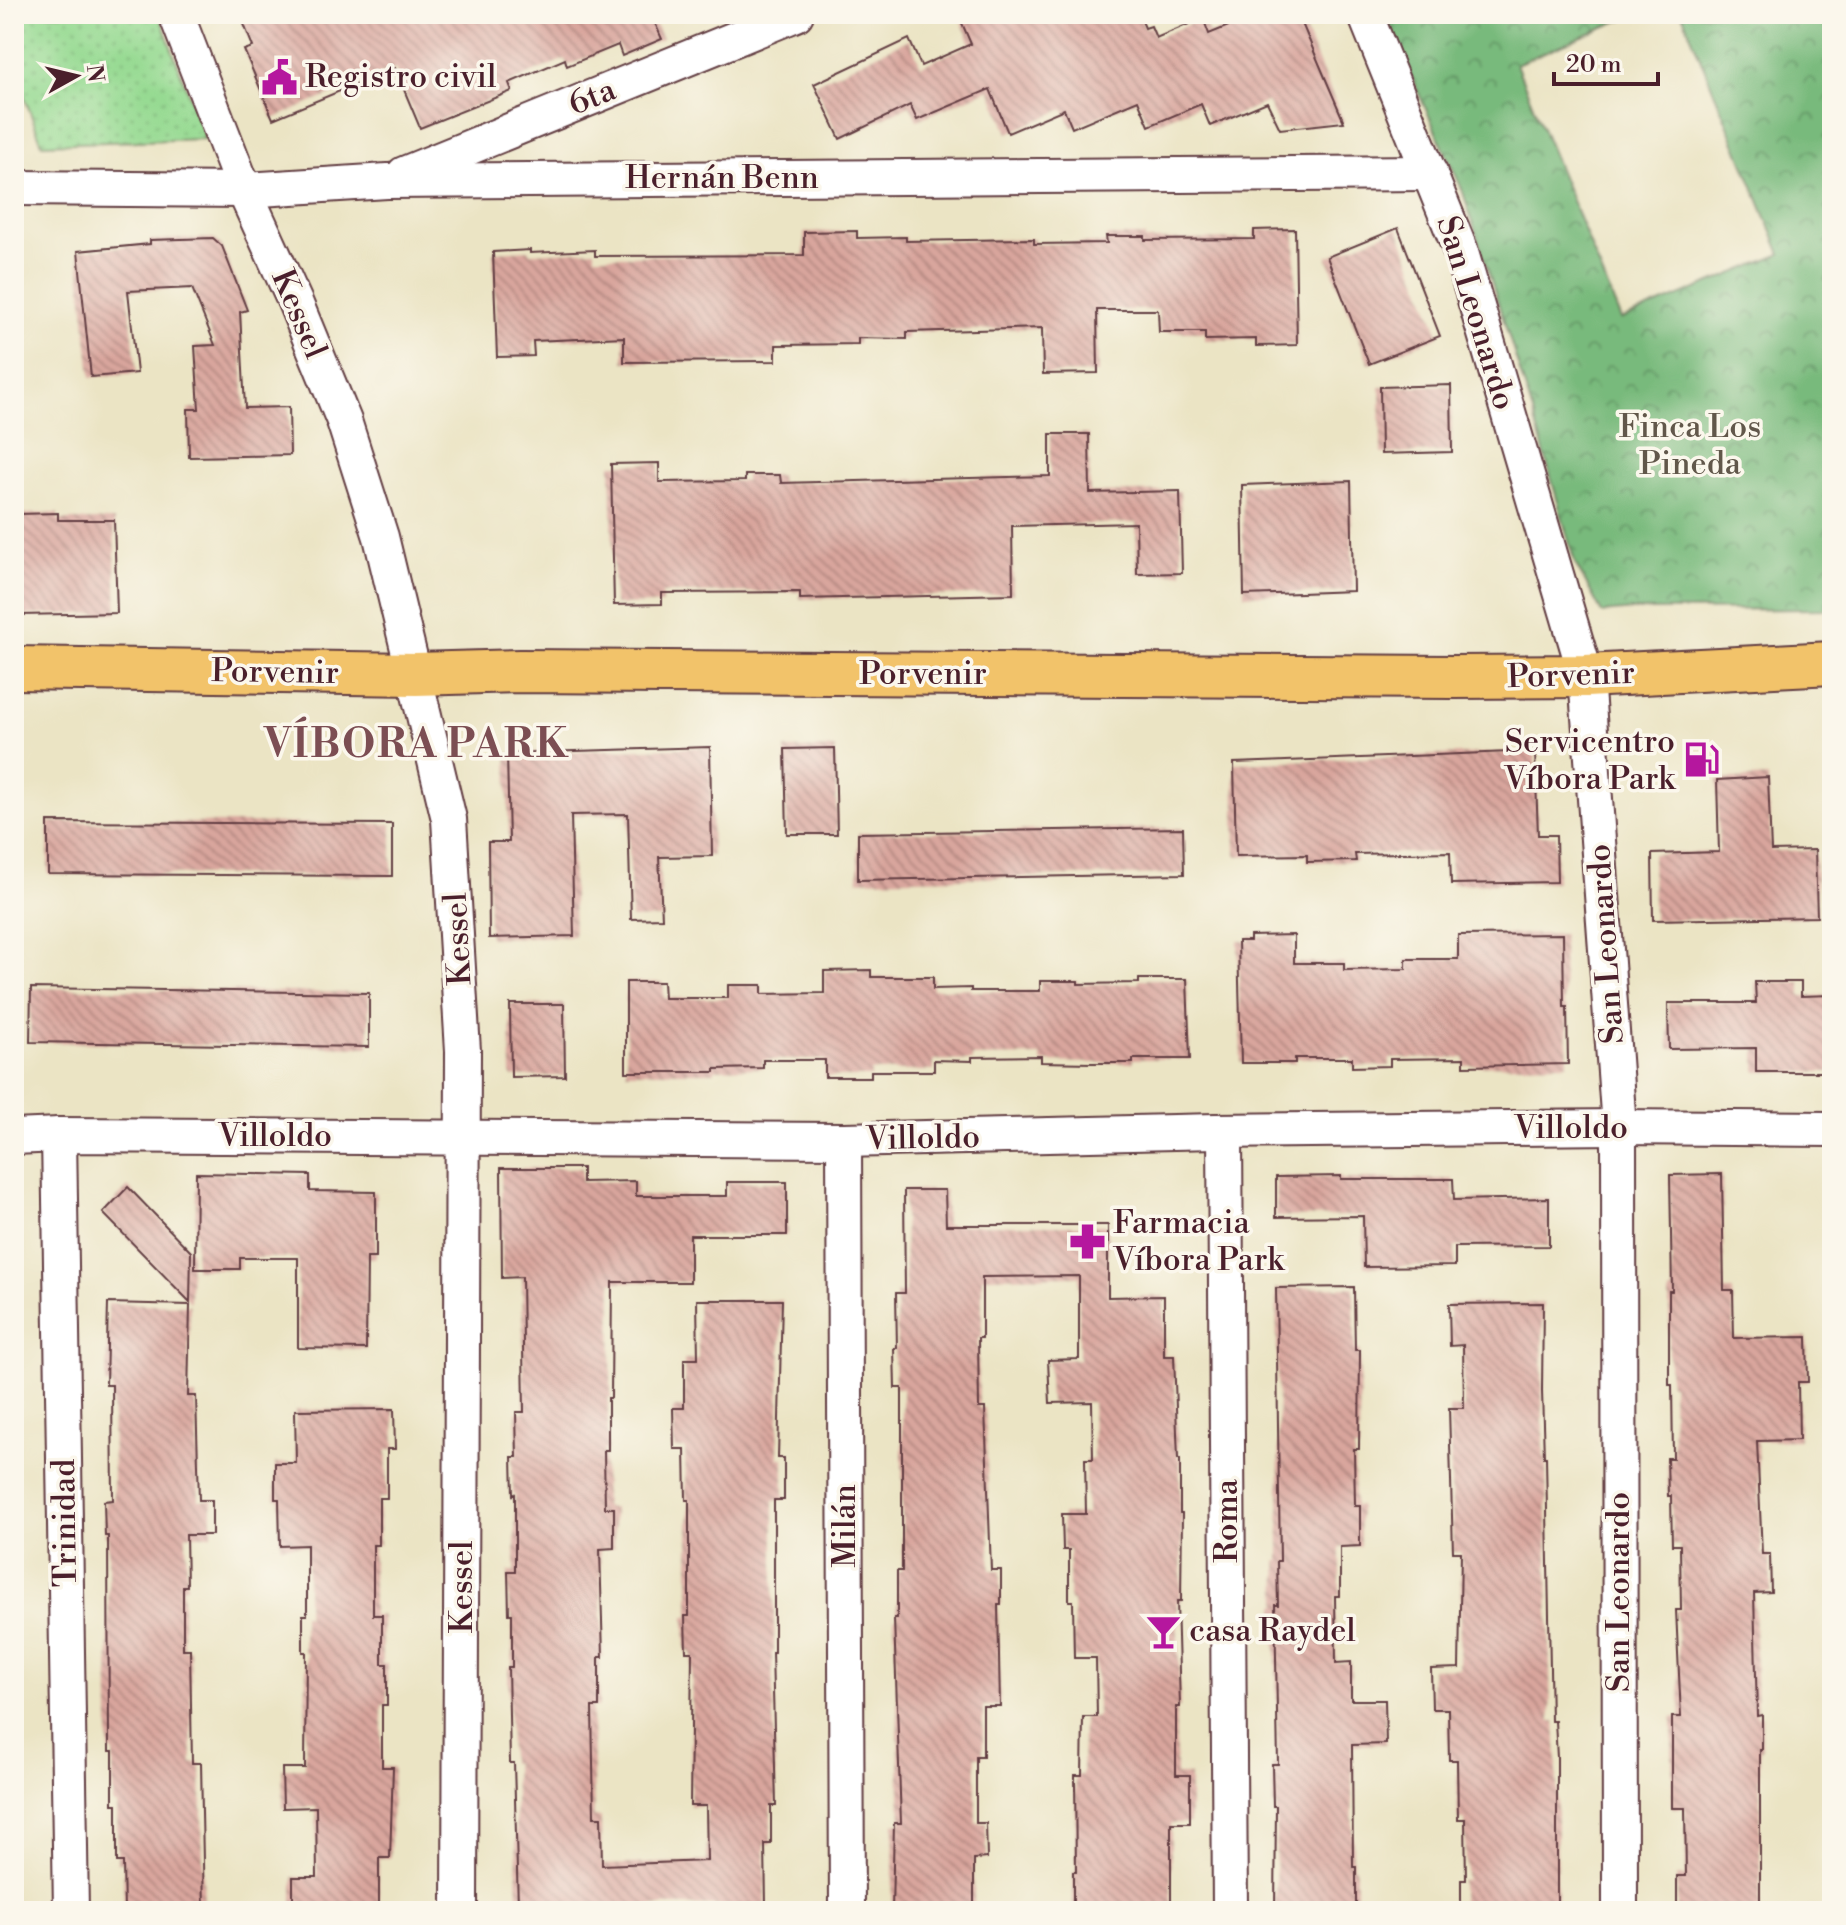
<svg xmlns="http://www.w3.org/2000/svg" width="1846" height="1925" viewBox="0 0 1846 1925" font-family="'Libre Bodoni',serif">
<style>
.forest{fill:url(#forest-crowns);stroke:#616c54;stroke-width:2}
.park{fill:url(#park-dots);stroke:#707c5e;stroke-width:2}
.building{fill:url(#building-back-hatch)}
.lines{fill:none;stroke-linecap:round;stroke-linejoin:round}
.minor-casing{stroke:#623d42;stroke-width:38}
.major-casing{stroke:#623d42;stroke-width:46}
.minor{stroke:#fff;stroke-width:34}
.major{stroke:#f2c36a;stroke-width:42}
.labels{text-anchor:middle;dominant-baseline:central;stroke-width:7;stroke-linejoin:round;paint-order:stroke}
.poi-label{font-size:32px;fill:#4a1f2b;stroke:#fbf7ec;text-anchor:start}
.street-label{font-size:32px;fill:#4a1f2b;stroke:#fbf7ec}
.park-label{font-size:32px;fill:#61574a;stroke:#fbf7ec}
.district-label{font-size:40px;font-weight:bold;letter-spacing:2px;fill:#7c4e53;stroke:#fbf7ec}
</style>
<defs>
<pattern id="forest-crowns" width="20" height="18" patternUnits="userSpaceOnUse" patternTransform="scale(2)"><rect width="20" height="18" fill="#78ba7c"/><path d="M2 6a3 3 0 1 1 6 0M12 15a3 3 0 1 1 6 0" fill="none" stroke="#649766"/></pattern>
<pattern id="park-dots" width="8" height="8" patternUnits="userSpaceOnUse" patternTransform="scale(2)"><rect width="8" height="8" fill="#96da92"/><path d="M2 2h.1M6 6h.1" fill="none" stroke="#83bb7e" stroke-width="1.8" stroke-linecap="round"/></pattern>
<pattern id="building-back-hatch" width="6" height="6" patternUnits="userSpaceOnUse" patternTransform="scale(2)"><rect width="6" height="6" fill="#d9a69d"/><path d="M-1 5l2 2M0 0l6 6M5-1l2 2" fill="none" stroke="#b28780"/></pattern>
</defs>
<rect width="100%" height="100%" fill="#fbf7ec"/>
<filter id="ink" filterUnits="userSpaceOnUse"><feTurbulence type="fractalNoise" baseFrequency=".0125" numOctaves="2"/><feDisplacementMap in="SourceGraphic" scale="16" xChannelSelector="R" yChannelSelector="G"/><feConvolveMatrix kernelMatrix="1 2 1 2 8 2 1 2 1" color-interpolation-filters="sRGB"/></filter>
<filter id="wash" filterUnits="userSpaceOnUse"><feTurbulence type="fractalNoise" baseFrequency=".006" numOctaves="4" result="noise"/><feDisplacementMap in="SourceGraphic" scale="32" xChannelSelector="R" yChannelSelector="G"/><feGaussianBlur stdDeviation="1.8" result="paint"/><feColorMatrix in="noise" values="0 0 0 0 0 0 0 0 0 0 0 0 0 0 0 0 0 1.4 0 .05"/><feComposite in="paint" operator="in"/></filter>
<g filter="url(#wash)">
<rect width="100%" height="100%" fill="#ebe4c4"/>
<polygon class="forest" points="1383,14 1635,14 1516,64 1621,320 1781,254 1682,14 1832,14 1832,609 1635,610 1602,613 1575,563 1533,413 1462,189"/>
<polygon class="park" points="14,14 159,14 205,139 42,144 14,69"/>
<g id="blocks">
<g class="building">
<polygon points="240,14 651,14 662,39 622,56 618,45 567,66 565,59 509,83 512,91 420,128 395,68 273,119 244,50 253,47"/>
<polygon points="958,14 1139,14 1145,28 1151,26 1156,38 1203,18 1209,34 1258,14 1298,14 1344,122 1280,129 1267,102 1210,126 1201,104 1149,126 1138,100 1072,128 1064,109 1008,133 990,89 917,120 910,105 840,139 814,84 909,39 921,66 971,44"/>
<polygon points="1398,228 1440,336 1369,364 1327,257"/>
<polygon points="1295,229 1297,345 1256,346 1256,339 1205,340 1205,332 1159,332 1158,310 1097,310 1098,373 1043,374 1042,328 907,332 907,339 858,338 858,344 776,345 776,361 624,362 624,337 533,341 534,356 497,357 493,252 530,250 530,253 595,250 595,256 804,255 804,232 857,231 857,238 906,237 906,241 1034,239 1034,244 1107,243 1106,236 1145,236 1145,240 1254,239 1254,230"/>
<polygon points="213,238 222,246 247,310 240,312 245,408 289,407 290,455 189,457 188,409 199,409 195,346 215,345 192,288 128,291 137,373 91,377 78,251 150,244 150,240"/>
<polygon points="1451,385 1452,452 1381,454 1380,387"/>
<polygon points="1050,434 1089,434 1090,493 1180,491 1182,573 1137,574 1136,523 1012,526 1013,594 800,599 800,592 662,593 662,604 614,605 611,464 659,463 659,482 745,481 745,475 780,475 781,483 1050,476"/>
<polygon points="1351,481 1353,591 1244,595 1242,485"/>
<polygon points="58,513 58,520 114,520 117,613 20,615 18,514"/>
<polygon points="710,747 712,856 659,857 662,918 631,919 628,814 571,815 574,936 489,938 488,842 509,842 507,753"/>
<polygon points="835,748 837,834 787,834 785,749"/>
<polygon points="1535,751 1538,835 1556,835 1557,882 1451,884 1450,852 1355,854 1356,861 1307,862 1307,855 1236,856 1234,763"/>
<polygon points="1768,777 1771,851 1815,850 1817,917 1653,920 1652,854 1719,852 1717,780"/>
<polygon points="48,822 392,824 392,876 48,874"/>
<polygon points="1183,828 1184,874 858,880 858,833"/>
<polygon points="1563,934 1564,1007 1567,1007 1568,1064 1464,1066 1464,1058 1390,1059 1390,1066 1352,1067 1352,1058 1295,1058 1295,1063 1241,1063 1238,941 1250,941 1250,936 1294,935 1294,963 1344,963 1344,970 1406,969 1406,959 1458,959 1458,935"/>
<polygon points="871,970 871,977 933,977 933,989 971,988 971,991 1040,991 1040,981 1078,981 1078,984 1139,983 1139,979 1187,979 1190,1059 1133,1059 1133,1063 1092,1063 1041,1062 1041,1056 972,1057 972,1061 934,1060 934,1071 871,1071 871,1077 825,1077 825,1060 763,1060 763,1068 715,1069 715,1072 626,1072 626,982 663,982 664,998 728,998 728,985 762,985 762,994 824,993 824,971"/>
<polygon points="1755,982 1801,982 1801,996 1832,995 1832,1072 1756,1072 1756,1048 1669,1049 1668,1003 1756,1003"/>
<polygon points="31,988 369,993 369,1047 30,1042"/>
<polygon points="510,1004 564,1004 565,1076 511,1077"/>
<polygon points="501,1168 582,1168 582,1182 636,1181 636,1196 727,1196 727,1182 787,1182 787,1235 690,1235 690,1282 612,1282 611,1398 608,1398 608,1450 604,1450 605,1508 614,1508 614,1548 600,1549 603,1657 599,1657 599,1707 592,1707 594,1817 601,1817 602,1865 707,1861 706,1806 690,1806 692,1652 686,1652 685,1616 689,1616 689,1500 686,1500 685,1449 674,1449 673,1408 684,1408 684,1359 698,1359 697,1300 782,1300 778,1458 784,1458 784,1500 774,1500 774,1652 772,1652 776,1806 771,1806 771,1844 765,1844 766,1906 518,1906 514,1763 510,1763 508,1667 512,1667 512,1614 509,1614 508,1571 515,1571 515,1494 513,1495 512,1457 517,1457 516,1412 524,1412 522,1277 502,1278"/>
<polygon points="196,1173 310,1175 310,1191 376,1192 376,1258 367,1258 366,1349 298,1348 298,1258 240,1258 240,1269 195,1269"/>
<polygon points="1722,1174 1724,1290 1733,1290 1734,1338 1807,1337 1808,1382 1798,1382 1799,1440 1757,1441 1762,1554 1770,1554 1771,1592 1754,1593 1757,1716 1762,1715 1762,1750 1760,1750 1760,1909 1677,1910 1677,1876 1686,1876 1685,1808 1672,1808 1672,1717 1681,1717 1676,1610 1681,1610 1680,1545 1672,1545 1671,1496 1668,1496 1667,1458 1673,1458 1672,1385 1669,1385 1669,1291 1672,1291 1670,1175"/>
<polygon points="1341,1176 1341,1179 1453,1179 1454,1200 1549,1198 1549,1246 1455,1247 1455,1266 1364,1267 1363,1216 1276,1217 1276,1177"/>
<polygon points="128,1187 191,1252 190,1302 103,1213"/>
<polygon points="904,1190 945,1190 946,1225 1108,1225 1108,1297 1164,1296 1164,1356 1174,1356 1178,1459 1180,1459 1180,1513 1182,1513 1181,1601 1177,1601 1180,1707 1176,1707 1176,1775 1190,1775 1190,1823 1171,1823 1171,1911 1073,1911 1073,1872 1076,1872 1075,1775 1082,1775 1083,1717 1097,1717 1096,1658 1074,1658 1073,1601 1069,1601 1069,1550 1063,1550 1062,1514 1086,1514 1085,1459 1093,1459 1092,1402 1050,1403 1048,1360 1079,1359 1079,1276 982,1277 982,1338 978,1338 979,1408 985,1408 991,1570 1001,1570 1001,1605 998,1605 1000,1706 983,1706 983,1757 976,1757 976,1823 986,1823 987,1858 974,1859 974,1911 892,1911 894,1823 901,1823 894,1618 897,1618 897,1571 902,1571 902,1388 895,1388 894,1348 897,1348 896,1293 905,1293"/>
<polygon points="1354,1287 1355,1350 1360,1350 1359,1449 1354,1449 1355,1506 1360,1506 1360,1546 1340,1547 1340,1596 1335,1596 1336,1663 1351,1662 1351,1700 1385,1700 1386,1744 1352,1745 1353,1867 1356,1867 1356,1910 1275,1911 1276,1806 1273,1806 1272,1764 1278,1764 1275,1605 1278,1605 1277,1561 1280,1561 1276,1288"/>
<polygon points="108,1303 190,1305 188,1396 196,1396 199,1500 212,1500 212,1535 186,1535 187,1586 183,1586 183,1649 190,1649 192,1763 201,1763 204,1911 124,1911 123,1862 117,1862 117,1804 113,1804 113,1751 109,1751 108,1536 105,1536 104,1501 113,1500 112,1385 106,1385"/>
<polygon points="1543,1303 1542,1391 1544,1457 1546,1457 1551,1721 1555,1721 1557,1758 1557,1911 1461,1911 1461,1880 1466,1880 1465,1819 1458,1819 1457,1760 1449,1760 1448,1709 1432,1709 1431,1669 1459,1668 1461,1552 1453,1552 1449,1408 1464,1408 1463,1345 1450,1346 1449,1304"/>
<polygon points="394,1409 395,1449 387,1449 387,1498 379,1498 379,1545 373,1545 373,1615 382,1615 382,1664 387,1664 387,1705 382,1705 382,1767 393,1767 390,1858 379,1858 379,1911 293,1911 293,1877 317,1877 316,1807 283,1808 282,1768 305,1768 306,1652 303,1652 303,1615 307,1615 307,1545 280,1546 279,1499 275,1499 275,1463 296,1463 295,1410"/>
</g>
</g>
</g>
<g filter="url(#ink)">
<use href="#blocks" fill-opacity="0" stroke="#623d42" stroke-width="2"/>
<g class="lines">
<defs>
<g id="minor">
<polyline points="176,14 244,190 295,302 344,421 381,537 449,819 463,1051 460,1911"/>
<polyline points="1365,14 1460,249 1586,676 1619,1127 1620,1911"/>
<polyline points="404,174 796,14"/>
<polyline points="14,188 244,190 387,181 1430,173"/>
<polyline points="1225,1131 1230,1911"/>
<polyline points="59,1135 71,1911"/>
<polyline points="14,1137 59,1135 844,1140 1216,1131 1619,1127 1832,1129"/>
<polyline points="844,1140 847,1911"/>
</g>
<polyline id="major" points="14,668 416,674 520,671 1453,677 1586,676 1832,663"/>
</defs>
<use href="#minor" class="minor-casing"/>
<use href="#major" class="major-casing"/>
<use href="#minor" class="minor"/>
<use href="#major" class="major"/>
</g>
</g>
<defs>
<symbol id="civic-bare" viewBox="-9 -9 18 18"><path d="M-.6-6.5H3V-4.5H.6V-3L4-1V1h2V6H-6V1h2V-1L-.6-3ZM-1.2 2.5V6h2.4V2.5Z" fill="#b5179e" stroke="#fbf7ec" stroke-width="2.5" paint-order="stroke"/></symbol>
<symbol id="fuel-bare" viewBox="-9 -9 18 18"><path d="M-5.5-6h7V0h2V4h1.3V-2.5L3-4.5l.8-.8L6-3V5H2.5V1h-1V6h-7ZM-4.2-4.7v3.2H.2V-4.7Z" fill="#b5179e" stroke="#fbf7ec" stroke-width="2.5" paint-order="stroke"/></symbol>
<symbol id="pharmacy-bare" viewBox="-9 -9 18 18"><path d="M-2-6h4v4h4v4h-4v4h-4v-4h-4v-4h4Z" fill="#b5179e" stroke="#fbf7ec" stroke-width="2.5" paint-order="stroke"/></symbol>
<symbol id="bar-bare" viewBox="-9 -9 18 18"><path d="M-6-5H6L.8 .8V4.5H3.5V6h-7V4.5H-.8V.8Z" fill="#b5179e" stroke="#fbf7ec" stroke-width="2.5" paint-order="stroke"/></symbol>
</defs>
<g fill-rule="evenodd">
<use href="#civic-bare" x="254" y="52" width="51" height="51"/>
<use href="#fuel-bare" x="1676" y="734" width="51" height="51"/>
<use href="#pharmacy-bare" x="1062" y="1216" width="51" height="51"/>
<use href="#bar-bare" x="1138" y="1606" width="51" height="51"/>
</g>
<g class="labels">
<g class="poi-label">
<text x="305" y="77">Registro civil</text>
<text x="1675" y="742" text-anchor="end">Servicentro<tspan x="1675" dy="37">Víbora Park</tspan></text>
<text x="1113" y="1223">Farmacia<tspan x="1113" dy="37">Víbora Park</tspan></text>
<text x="1189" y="1631">casa Raydel</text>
</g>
<g class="street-label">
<text transform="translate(592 97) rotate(-22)">6ta</text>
<text x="722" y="178">Hernán Benn</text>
<text transform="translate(1476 313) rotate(73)">San Leonardo</text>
<text transform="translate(299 314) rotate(67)">Kessel</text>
<text transform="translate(275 672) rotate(1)">Porvenir</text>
<text x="923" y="674">Porvenir</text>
<text transform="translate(1571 675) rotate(-2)">Porvenir</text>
<text transform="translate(458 939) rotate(-93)">Kessel</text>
<text transform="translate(1606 944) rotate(-94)">San Leonardo</text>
<text x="1571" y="1128">Villoldo</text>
<text x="275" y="1136">Villoldo</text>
<text transform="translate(923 1138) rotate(-1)">Villoldo</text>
<text transform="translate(1227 1521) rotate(-90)">Roma</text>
<text transform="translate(65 1523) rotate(-91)">Trinidad</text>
<text transform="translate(845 1526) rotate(-90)">Milán</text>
<text transform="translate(462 1587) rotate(-90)">Kessel</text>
<text transform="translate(1619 1592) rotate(-90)">San Leonardo</text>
</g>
<g class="park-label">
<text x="1690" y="427">Finca Los<tspan x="1690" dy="37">Pineda</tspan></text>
</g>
<g class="district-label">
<text x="417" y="745">VÍBORA PARK</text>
</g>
</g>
<rect width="1846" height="1925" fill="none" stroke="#fbf7ec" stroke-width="48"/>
<g transform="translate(76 76) rotate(82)" stroke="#fbf7ec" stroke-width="6" paint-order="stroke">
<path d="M0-6L14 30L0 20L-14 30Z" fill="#4a1f2b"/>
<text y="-12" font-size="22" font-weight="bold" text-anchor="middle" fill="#4a1f2b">N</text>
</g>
<path d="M1554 72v12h104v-12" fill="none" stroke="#4a1f2b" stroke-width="4"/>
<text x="1566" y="72" font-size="24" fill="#4a1f2b" stroke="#fbf7ec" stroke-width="6" paint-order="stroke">20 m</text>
</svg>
